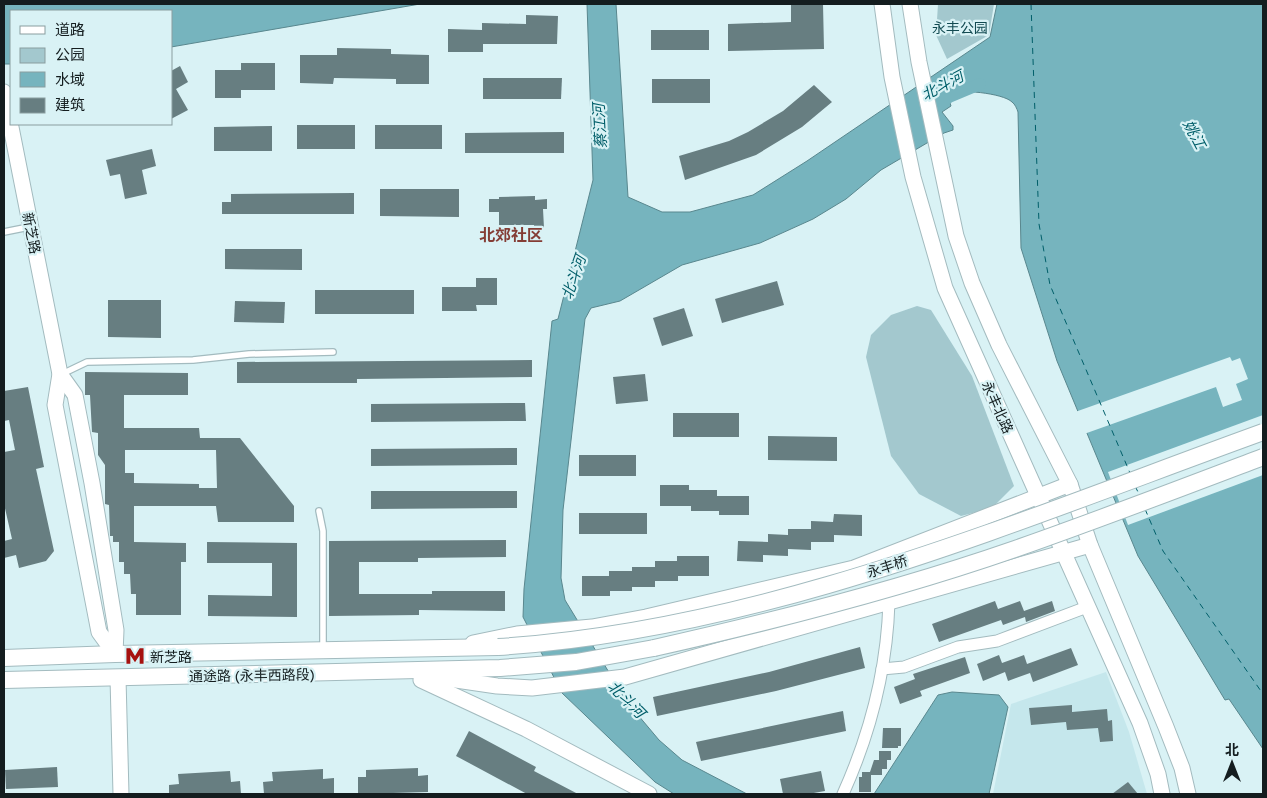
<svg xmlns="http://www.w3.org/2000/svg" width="1267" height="798" viewBox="0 0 1267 798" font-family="'Golos Text','Noto Sans SC',sans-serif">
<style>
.built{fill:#c5e7ec}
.green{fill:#a3c8ce}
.water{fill:#76b4be;stroke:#59878e}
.pier{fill:#d9f2f5}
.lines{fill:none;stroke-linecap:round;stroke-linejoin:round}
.canal{stroke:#76b4be;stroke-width:12}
.ferry{stroke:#005e69;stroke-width:1;stroke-dasharray:6 5;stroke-linecap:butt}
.building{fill:#677e81;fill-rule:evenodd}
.lane-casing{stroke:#a3bbbf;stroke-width:8}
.street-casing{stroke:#a3bbbf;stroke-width:13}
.secondary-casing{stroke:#a3bbbf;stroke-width:17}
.primary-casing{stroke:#a3bbbf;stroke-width:18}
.lane{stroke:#fff;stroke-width:5.5}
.street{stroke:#fff;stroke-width:11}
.secondary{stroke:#fff;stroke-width:15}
.primary{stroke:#fff;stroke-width:16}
.primary-bridge-casing{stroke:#a3bbbf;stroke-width:18;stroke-linecap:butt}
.primary-bridge{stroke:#fff;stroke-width:16}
.labels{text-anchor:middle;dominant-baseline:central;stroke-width:4.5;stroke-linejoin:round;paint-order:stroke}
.park-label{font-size:14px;fill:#124a51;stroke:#d9f2f5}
.street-label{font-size:14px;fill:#141d1f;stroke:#d9f2f5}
.poi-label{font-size:14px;fill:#141d1f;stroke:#d9f2f5;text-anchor:start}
.water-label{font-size:15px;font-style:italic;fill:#005e69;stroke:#d9f2f5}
.quarter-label{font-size:16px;font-weight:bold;fill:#843d35;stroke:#d9f2f5}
</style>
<rect width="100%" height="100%" fill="#d9f2f5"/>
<polygon class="built" points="1106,672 1129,732 1147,794 993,794 1011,704"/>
<g class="green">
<polygon points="938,4 994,4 989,35 947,59 936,35"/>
<polygon points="917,306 931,310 972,376 1014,486 992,508 961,516 919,494 891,456 866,357 871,335 891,315"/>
</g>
<g class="water">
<polygon points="4,4 420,4 171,47 171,11 11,11 11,64 4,64"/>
<path d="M587 4H616L628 197 662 212H690L753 195 807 161 990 37 997 4H1263V749L1229 699 1225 700 1138 556 1057 361 1021 248 1018 112C1017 109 1015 104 1012 102 1003 93 959 89 947 93L951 106 942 112 953 126V130L944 133 881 170 846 199 813 219 760 243 682 265 620 301 591 308 585 319 563 510 561 578 565 600 627 702 659 740 682 760 747 794H674L655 782 562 693 523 617 524 589 552 321 558 319 593 180Z"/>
<polygon points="952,692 999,695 1008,707 989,794 874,794 938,695"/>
</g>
<g class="pier">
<polygon points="1230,357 1232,361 1240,358 1248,379 1236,384 1242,400 1223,407 1216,387 1084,434 1075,412"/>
<polygon points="1263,415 1263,475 1128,525 1108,472"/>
</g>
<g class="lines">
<polyline class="canal" points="933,108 949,97 980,84"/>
<g class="ferry">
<polyline points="1031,4 1039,224 1050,285 1130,473"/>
<polyline points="1135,486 1140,496"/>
<polyline points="1145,509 1163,551 1263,694"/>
</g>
</g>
<g class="building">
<polygon points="791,4 823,4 824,49 728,51 728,24 791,22"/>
<polygon points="526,15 558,16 557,44 483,44 483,52 448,52 448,29 482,30 482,23 526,24"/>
<rect x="651" y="30" width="58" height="20"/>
<polygon points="337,48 391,49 391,54 429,55 429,84 396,84 396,79 334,78 333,84 300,83 300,55 337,55"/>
<polygon points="241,63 275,63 275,90 241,90 241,98 215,98 215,70 241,70"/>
<polygon points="180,66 188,82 176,89 188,110 171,119 171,71"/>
<polygon points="483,78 562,78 561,99 483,99"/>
<rect x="652" y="79" width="58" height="24"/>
<polygon points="814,85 832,102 802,127 756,155 685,180 679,156 729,141 748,132 783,111"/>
<rect x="297" y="125" width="58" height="24"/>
<rect x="375" y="125" width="67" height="24"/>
<polygon points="272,126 272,151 214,151 214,127"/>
<polygon points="564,132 564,153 465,153 465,133"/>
<polygon points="152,149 156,166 142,170 147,194 125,199 120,174 110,176 106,160"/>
<polygon points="380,189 459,189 459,217 380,216"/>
<polygon points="354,193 354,214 222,214 222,202 231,202 231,194"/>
<polygon points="535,196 535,200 547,199 547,209 543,209 544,228 534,228 534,225 499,225 499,212 489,212 489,199 499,199 499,197"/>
<polygon points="225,249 302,249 302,270 225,269"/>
<polygon points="476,278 497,278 497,305 476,305 477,311 442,311 442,287 476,287"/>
<polygon points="777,281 784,305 722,323 715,299"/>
<rect x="315" y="290" width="99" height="24"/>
<polygon points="108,300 161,300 161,338 108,337"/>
<polygon points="235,301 285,302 284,323 234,322"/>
<polygon points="684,308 693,336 662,346 653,318"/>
<polygon points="532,360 532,377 357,379 357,383 237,383 237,362"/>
<path d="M85 372 188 373V395H124V428H199L200 438H240L294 506V522H218L216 506H134V542L186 543V562H181V615H136V594H131L130 574H124V562H119V542H113V536H110L109 505 105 504V465L98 455V433L92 432 90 395H85ZM125 450H216L217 488H199V484L134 483V473H125Z"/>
<polygon points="645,374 648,401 616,404 613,377"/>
<polygon points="28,387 44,467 36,469 54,551 46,561 19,568 16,555 4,558 4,541 12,539 4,504 4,452 15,450 9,420 4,421 4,391"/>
<polygon points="525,403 526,421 371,422 371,404"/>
<rect x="673" y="413" width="66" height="24"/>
<polygon points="768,436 837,437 837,461 768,460"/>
<polygon points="517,448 517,465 371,466 371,449"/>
<rect x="579" y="455" width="57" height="21"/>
<polygon points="660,485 689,485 689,490 717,490 717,496 749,496 749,515 719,515 719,511 691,511 691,506 660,506"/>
<polygon points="371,491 517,491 517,508 371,509"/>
<rect x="579" y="513" width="68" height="21"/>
<polygon points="834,514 862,515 862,536 834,535 834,542 811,542 811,550 788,549 788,556 763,555 763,562 737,561 738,541 768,542 768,534 788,535 788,529 811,529 811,521 833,522"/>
<polygon points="506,540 506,557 418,558 418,562 359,562 359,594 432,594 432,591 505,591 505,611 419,610 419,615 329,616 329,541"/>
<polygon points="207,542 297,543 297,617 208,616 208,595 272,596 272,563 207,563"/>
<polygon points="677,556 709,556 709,576 678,576 678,581 655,581 655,587 632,587 632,591 610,591 610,596 582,596 582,576 609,576 609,571 632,571 632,567 655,567 655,561 677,561"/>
<polygon points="995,601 998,609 1020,601 1024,611 1052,601 1055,611 1026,622 1025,617 1003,625 1001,620 939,642 932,624"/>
<polygon points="860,647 865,668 776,691 657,716 653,697 769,672"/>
<polygon points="1071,648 1078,665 1033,682 1030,673 1008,681 1005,672 983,681 977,664 999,655 1002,663 1024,655 1027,664"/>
<polygon points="965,657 970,673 920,691 922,696 900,704 894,687 915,679 913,674"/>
<polygon points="1072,705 1072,712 1107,709 1108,721 1112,720 1113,741 1100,742 1098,728 1067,730 1066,722 1031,725 1029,708"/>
<polygon points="843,711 846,731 701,761 696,742"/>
<polygon points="883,728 901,728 901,746 898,746 898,748 882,748"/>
<polygon points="469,731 536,767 534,771 578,794 527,794 456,756"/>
<polygon points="879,751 891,751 891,760 887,760 887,769 882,769 882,775 871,775 871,792 859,792 859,777 862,777 862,772 870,772 874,760 879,760"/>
<polygon points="57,767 58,787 6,789 5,770"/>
<polygon points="418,768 418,776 428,775 428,792 358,794 358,777 366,777 366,770"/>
<polygon points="323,769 323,779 334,778 334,794 264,794 263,782 273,781 272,772"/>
<polygon points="230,771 231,782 240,781 241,794 169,794 169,785 179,784 178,774"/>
<polygon points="821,771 825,791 808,794 783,794 780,779"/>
<polygon points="1128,782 1138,794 1112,794"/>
</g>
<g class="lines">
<defs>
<g id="lane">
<polyline points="4,232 29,227"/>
<polyline points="62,374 87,362 193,360 249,354 333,352"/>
<polyline points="319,511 323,531 323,649"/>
</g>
<g id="street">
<polyline points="882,669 904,667 958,647 997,641 1087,607"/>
<path d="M843 794C870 734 887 668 889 602"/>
</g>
<g id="secondary">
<polyline points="882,4 892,77 913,177 945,288 1140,723 1158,774 1162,794"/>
<polyline points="910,4 919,62 956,236 972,283 999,345 1070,484 1090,545 1166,727 1182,768 1188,794"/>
<polyline points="4,92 60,374 55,405 99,632 115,654"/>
<polyline points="60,374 75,395 92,483 116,630 115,654"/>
<polyline points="473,643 517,634 592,627 646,617 854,568 1070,484"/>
<polyline points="422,675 497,686 532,688 625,677 1090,545"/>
<polyline points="118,678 121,794"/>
<polyline points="421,680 526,729 649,794"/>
</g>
<g id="primary">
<polyline points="4,658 115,654 498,647"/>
<polyline points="4,680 500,668 576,662 654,648"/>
</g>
</defs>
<use href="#lane" class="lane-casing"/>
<use href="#street" class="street-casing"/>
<use href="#secondary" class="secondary-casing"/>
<use href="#primary" class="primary-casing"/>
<use href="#lane" class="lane"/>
<use href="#street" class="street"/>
<use href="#secondary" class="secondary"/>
<use href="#primary" class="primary"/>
<defs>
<g id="primary-bridge">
<path d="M498 647C765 630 1014 522 1263 432"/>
<path d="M654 648C775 621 897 590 1015 549 1098 520 1181 488 1263 457"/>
</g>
</defs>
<use href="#primary-bridge" class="primary-bridge-casing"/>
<use href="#primary-bridge" class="primary-bridge"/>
</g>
<defs>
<symbol id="metro-bare" viewBox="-9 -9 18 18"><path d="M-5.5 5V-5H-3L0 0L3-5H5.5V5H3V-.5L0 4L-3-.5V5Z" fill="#a6110f" stroke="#d9f2f5" stroke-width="2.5" paint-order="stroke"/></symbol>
</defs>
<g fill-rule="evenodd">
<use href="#metro-bare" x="121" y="642" width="28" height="28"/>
</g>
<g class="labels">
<g class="park-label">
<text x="960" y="27">永丰公园</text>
</g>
<g class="street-label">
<text transform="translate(32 233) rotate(79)">新芝路</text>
<text transform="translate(998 407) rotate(66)">永丰北路</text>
<text transform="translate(887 566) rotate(-18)">永丰桥</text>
<text transform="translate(252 675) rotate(-1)">通途路 (永丰西路段)</text>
</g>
<g class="poi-label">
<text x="150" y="656">新芝路</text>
</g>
<g class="water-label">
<text transform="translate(942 85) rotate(-28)">北斗河</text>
<text transform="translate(599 126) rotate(-93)">蔡江河</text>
<text transform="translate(1195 134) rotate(62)">姚江</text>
<text transform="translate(573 277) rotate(-71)">北斗河</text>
<text transform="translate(627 699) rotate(45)">北斗河</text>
</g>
<g class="quarter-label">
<text x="511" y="235">北郊社区</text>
</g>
</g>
<rect width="1267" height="798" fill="none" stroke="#141d1f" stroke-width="10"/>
<rect x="10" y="10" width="162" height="115" fill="#d9f2f5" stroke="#8a9d9f"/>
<rect x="20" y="26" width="25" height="8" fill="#ffffff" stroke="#8a9d9f"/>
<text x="55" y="35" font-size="15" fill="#141d1f">道路</text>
<rect x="20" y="48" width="25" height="15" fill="#a3c8ce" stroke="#8a9d9f"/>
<text x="55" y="60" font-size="15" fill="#141d1f">公园</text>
<rect x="20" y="72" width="25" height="15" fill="#76b4be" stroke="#8a9d9f"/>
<text x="55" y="85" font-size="15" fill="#141d1f">水域</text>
<rect x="20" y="98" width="25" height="15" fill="#677e81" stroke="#8a9d9f"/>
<text x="55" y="110" font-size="15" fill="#141d1f">建筑</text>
<g transform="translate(1232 763)" stroke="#d9f2f5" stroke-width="4" paint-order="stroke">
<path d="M0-4L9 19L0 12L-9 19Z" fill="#141d1f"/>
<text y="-8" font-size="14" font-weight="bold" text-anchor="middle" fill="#141d1f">北</text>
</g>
</svg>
